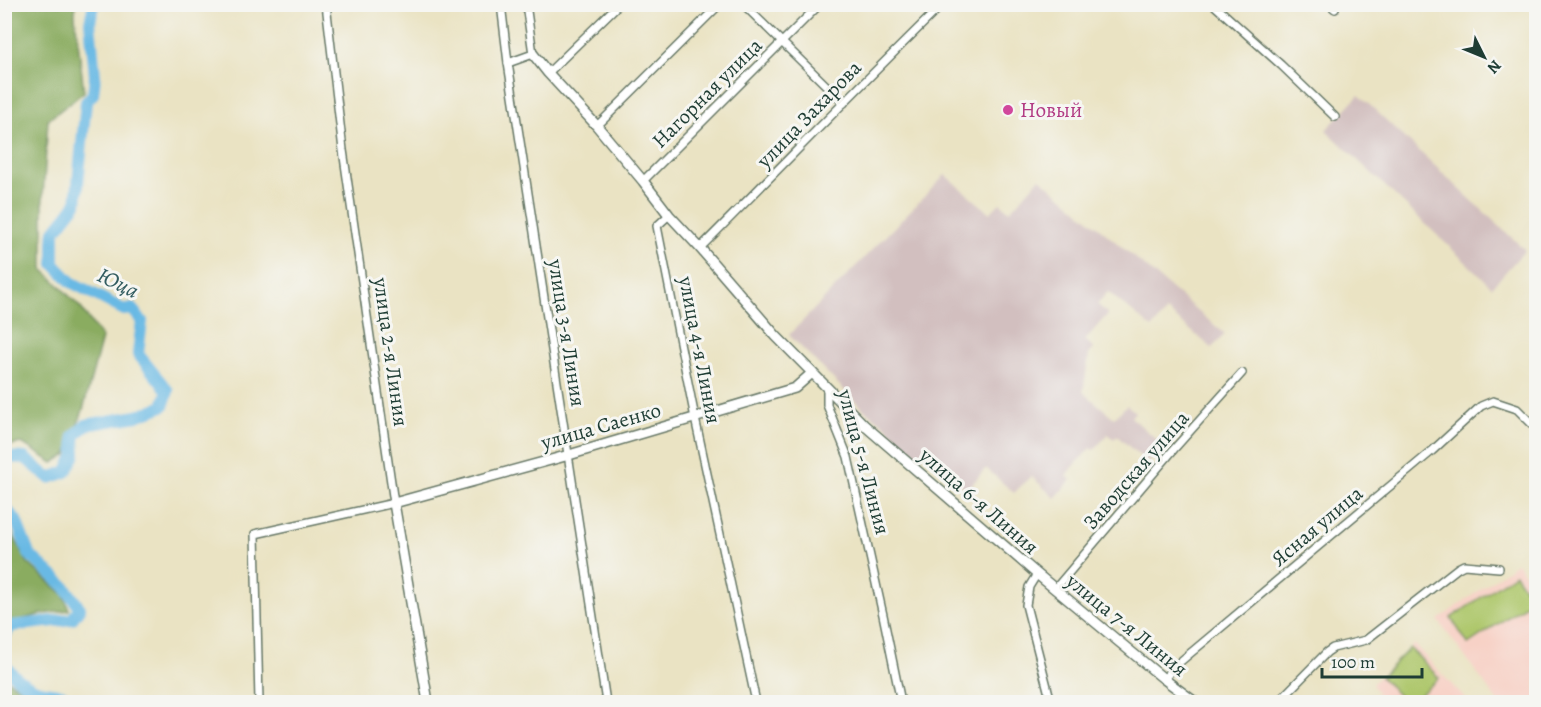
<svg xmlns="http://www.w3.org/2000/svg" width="1541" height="707" viewBox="0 0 1541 707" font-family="Alegreya,serif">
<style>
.built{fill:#f7d1c6}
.industrial{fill:#d2bfbf}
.green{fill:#aec76c;stroke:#668250;stroke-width:1.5}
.forest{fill:#8aac60;stroke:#54744a;stroke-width:1.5}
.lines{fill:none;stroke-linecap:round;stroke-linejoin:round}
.river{stroke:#69b9e4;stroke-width:12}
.minor-casing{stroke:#676;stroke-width:10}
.tertiary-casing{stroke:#676;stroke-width:12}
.minor{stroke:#fff;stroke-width:7}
.tertiary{stroke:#fff;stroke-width:9}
.hotel-dot{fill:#d1479c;stroke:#f6f6f2;stroke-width:2}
.labels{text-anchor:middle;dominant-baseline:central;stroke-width:6;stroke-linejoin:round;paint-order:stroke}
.street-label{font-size:21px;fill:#1f3d34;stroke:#f6f6f2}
.hotel-label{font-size:21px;fill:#b23c85;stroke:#f6f6f2;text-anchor:start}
.water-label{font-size:22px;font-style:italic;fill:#325c60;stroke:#f6f6f2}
</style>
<rect width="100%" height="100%" fill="#f6f6f2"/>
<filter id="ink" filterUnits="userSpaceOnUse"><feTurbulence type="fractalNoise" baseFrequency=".0167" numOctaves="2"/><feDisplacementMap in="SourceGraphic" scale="12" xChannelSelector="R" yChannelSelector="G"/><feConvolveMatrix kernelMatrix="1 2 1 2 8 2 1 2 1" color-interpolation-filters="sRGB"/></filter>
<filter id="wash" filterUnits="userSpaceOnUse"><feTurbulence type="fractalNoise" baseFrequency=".008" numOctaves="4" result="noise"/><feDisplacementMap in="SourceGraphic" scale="24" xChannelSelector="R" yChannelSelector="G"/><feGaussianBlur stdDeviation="1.35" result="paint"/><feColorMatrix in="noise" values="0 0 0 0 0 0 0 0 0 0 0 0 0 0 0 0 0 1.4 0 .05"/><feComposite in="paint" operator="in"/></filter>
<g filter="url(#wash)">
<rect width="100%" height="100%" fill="#eae3c3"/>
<g class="built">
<polygon points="1517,563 1536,591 1536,702 1498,702 1438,620"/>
<polygon points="1414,644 1468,702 1364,702 1378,693 1372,684"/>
</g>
<g class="industrial">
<polygon points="1359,95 1525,250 1492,287 1326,130"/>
<polygon points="945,175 990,213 1000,203 1010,211 1040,178 1225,334 1212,348 1167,311 1152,328 1108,292 1097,304 1108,314 1085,340 1094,348 1089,354 1083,392 1114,418 1127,405 1135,412 1131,417 1164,446 1148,463 1117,436 1114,439 1108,434 1094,450 1090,448 1066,475 1071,480 1055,498 1031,476 1014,493 986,468 967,490 925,454 920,459 880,421 864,410 789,335"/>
</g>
<g class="green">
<polygon points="1515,574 1533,600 1468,644 1451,618"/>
<polygon points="1410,648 1439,678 1412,702 1405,702 1381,677"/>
</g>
<g class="forest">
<polygon points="5,4 75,5 75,16 84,92 48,120 43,197 43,269 81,308 102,338 83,410 67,455 53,463 22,443 5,446"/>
<polygon points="5,521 28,563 64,595 69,610 38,615 7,624 5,629"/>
<polygon points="4,676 8,681 45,702 5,702"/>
</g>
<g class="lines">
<g class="river">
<polyline points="4,457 25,458 49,478 66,472 75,455 74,436 86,425 137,416 163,406 168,391 138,354 142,321 132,309 124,310 71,282 54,264 54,232 76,204 86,102 93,94 95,76 90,22 93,8 96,4"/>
<polyline points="4,507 16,520 29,554 64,586 80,608 72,619 11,626 4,637"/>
<path d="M4 664C12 675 22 683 34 689 50 696 58 689 74 702"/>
</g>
</g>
</g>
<g filter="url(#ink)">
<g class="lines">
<defs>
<g id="minor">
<polyline points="501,4 508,63 606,702"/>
<polyline points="743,4 844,103"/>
<polyline points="1213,4 1281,65 1335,117"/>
<polyline points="1329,4 1335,9"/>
<polyline points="508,63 533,54 526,4"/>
<polyline points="548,73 619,4"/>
<polyline points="597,126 720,4"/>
<polyline points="643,181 820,4"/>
<polyline points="669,215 657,226 695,418 756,702"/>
<path d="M700 248C781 167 861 84 943 4"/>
<polyline points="827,388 827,405 848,457 883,615 901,702"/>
<polyline points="1037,574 1029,587 1026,605 1051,702"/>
<polyline points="1055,589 1174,449 1242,373"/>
<polyline points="1164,679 1175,666 1432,451 1481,406 1493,401 1517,409 1536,428"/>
<polyline points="259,702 255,534 394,503 343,150 326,4"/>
<polyline points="1278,702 1327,652 1333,648 1366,640 1458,568 1464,565 1499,568"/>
</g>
<g id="tertiary">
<polyline points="533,54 548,73 597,126 643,181 669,215 700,248 776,336 864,425 1037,574 1164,679 1195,702"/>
<polyline points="428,702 394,503 569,455 795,388 812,373"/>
</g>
</defs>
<use href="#minor" class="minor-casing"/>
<use href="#tertiary" class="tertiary-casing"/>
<use href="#minor" class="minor"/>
<use href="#tertiary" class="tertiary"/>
</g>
</g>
<circle class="hotel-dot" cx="1008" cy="110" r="6"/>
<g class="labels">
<g class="street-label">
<text transform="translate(707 93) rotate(-45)">Нагорная улица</text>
<text transform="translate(809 114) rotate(-46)">улица Захарова</text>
<text transform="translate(567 333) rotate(81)">улица 3-я Линия</text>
<text transform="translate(700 350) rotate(79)">улица 4-я Линия</text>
<text transform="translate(391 352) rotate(82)">улица 2-я Линия</text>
<text transform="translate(601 426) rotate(-16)">улица Саенко</text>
<text transform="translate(864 462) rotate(75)">улица 5-я Линия</text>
<text transform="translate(1136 470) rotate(-49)">Заводская улица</text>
<text transform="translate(979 501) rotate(41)">улица 6-я Линия</text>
<text transform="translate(1317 526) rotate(-40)">Ясная улица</text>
<text transform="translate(1127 625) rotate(39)">улица 7-я Линия</text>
</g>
<g class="hotel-label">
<text x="1020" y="110">Новый</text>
</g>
<g class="water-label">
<text transform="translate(118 283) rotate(26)">Юца</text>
</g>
</g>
<rect width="1541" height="707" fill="none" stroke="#f6f6f2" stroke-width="24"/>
<g transform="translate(1484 57) rotate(133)" stroke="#f6f6f2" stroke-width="4.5" paint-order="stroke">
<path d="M0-4.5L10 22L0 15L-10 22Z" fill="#1f3d34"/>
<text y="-9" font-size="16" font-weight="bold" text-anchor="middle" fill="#1f3d34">N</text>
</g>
<path d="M1322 668v9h100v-9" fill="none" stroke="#1f3d34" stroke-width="3"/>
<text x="1331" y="668" font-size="18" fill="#1f3d34" stroke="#f6f6f2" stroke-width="4.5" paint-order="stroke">100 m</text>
</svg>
